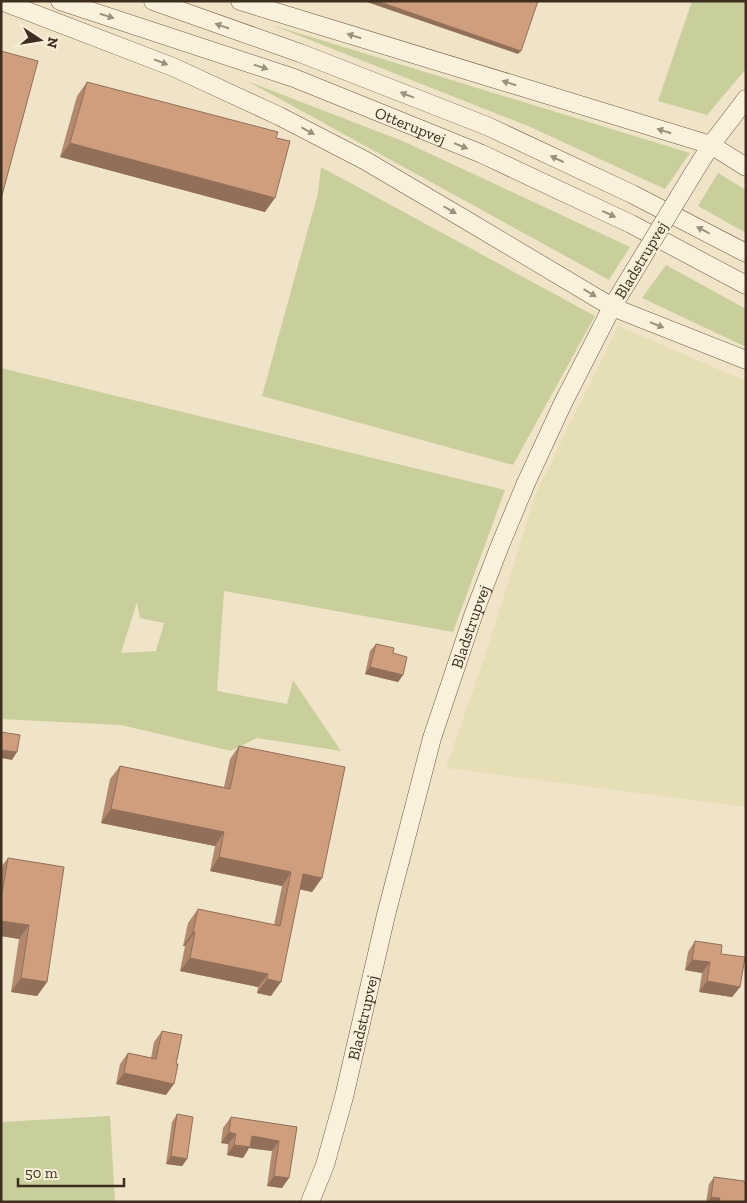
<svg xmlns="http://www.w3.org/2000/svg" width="747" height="1203" viewBox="0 0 747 1203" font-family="'Zilla Slab',serif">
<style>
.farmland{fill:#e6deb5}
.green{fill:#c9cf9b;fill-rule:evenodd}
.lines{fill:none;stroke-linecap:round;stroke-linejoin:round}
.secondary-casing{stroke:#6f573f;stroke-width:19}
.secondary{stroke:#faf1dc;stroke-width:18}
.secondary-bridge-casing{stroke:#6f573f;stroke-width:19;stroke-linecap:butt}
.secondary-bridge{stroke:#faf1dc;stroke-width:18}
.wall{fill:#b2896c}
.shaded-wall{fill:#916f58}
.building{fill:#cf9f7d;stroke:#916f58}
.oneway{fill:#9c907e}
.labels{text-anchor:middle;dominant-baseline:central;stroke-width:4;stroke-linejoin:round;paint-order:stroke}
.street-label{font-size:16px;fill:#3d2e20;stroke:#f7eed8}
</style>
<rect width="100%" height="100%" fill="#f0e4c8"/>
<polygon class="farmland" points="618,326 746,381 746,807 446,768 486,653 536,493"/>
<g class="green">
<polygon points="692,1 746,1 746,69 707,115 658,101"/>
<polygon points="272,25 690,153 665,189 528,126"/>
<polygon points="247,81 405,142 630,247 609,280"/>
<polygon points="321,167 595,316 513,465 262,396 318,193"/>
<polygon points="718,173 746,190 746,233 698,206"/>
<polygon points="666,265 746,309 746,347 642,298"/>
<path d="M1 368 505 490 453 632 224 591 217 691 287 704 293 680 341 751 257 738 231 751 121 725 1 719ZM137 602 140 618 164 623 156 651 121 653Z"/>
<polygon points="110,1116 115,1202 1,1202 1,1122"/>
</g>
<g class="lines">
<defs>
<g id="secondary">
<polyline points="1,1 173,67 279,116 366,161 466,220 612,307 746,360"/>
<path id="s1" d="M60 1 294 78 482 154 631 224 746 285"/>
<polyline points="153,1 300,53 487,126 632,194 746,253"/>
<polyline points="240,1 711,145 746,167"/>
<polyline points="694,172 711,145 746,99"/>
<path id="s2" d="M310 1202 325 1165 344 1097 386 915 432 738 474 613 499 548 526 483 563 403 612 307 631 276"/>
</g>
</defs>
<use href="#secondary" class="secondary-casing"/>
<use href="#secondary" class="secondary"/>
<defs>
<polyline id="secondary-bridge" points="631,276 694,172"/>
</defs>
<use href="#secondary-bridge" class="secondary-bridge-casing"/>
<use href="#secondary-bridge" class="secondary-bridge"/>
</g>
<g class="wall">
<polygon points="87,82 276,138 265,212 60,157 77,96"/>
<polygon points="376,644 393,653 403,675 398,682 365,674 370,651"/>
<polygon points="239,746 322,878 312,892 300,889 271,996 257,993 258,987 180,971 185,946 183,946 188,923 198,909 274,925 282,886 210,871 215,846 101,823 110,779 120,766 224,787 230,759"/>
<polygon points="8,858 47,982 37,996 11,992 19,939 1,936 1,867"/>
<polygon points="695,941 721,954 740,987 732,997 699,992 702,973 685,970 688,952"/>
<polygon points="162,1031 166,1095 116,1084 120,1064 128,1053 151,1058 154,1042"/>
<polygon points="177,1114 187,1159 182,1166 166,1164 172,1122"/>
<polygon points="231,1117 297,1127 282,1188 267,1186 272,1151 249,1148 243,1158 227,1155 228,1144 221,1143 223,1128"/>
<polygon points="714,1177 744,1183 746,1202 706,1202 709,1184"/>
</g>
<g class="shaded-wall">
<polygon points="364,1 377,1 521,51 518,54"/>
<polygon points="70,143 275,198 265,212 60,157"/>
<polygon points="370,667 403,675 398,682 365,674"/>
<polygon points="1,750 17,752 12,760 1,758"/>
<polygon points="111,809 224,832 215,846 101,823"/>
<polygon points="219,857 291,872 282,886 210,871"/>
<polygon points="303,874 322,878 312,892 294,888"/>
<polygon points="1,921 29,925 19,939 1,936"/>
<polygon points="193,932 195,932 185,946 183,946"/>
<polygon points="190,958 268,974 258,987 180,971"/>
<polygon points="692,960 710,962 702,973 685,970"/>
<polygon points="21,978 47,982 37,996 11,992"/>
<polygon points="267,979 281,982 271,996 257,993"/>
<polygon points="707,981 740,987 732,997 699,992"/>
<polygon points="124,1073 174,1084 166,1095 116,1084"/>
<polygon points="229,1132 236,1134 228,1144 221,1143"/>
<polygon points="252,1136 279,1141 272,1151 249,1148 243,1158 227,1155 234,1145"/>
<polygon points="171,1156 187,1159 182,1166 166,1164"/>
<polygon points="274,1176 289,1178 282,1188 267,1186"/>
<polygon points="711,1197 720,1198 717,1202 708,1202"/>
</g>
<g class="building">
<polygon points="377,1 538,1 521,51"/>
<polygon points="1,51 38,61 1,199"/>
<polygon points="87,82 278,132 276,138 290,141 275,198 70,143"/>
<polygon points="376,644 394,648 393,653 407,657 403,675 370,667"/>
<polygon points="1,732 20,735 17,752 1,750"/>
<polygon points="239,746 345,767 322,878 303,874 281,982 267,979 268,974 190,958 195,932 193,932 198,909 280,926 291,872 219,857 224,832 111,809 120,766 230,789"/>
<polygon points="8,858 64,867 47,982 21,978 29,925 1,921 1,899"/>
<polygon points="695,941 722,945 721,954 745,957 740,987 707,981 710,962 692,960"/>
<polygon points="162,1031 182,1035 176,1064 178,1064 174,1084 124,1073 128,1053 156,1059"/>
<polygon points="177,1114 193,1117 187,1159 171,1156"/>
<polygon points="231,1117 297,1127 289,1178 274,1176 279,1141 252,1136 250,1147 234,1145 236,1134 229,1132"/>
<polygon points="714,1177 744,1181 744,1183 746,1183 746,1202 719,1202 720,1198 711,1197"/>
</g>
<defs><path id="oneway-solid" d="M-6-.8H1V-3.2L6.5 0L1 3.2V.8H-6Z" transform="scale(1.25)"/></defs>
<g class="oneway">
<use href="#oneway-solid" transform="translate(107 16) rotate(18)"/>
<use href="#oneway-solid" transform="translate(222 26) rotate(-161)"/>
<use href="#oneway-solid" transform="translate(354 36) rotate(-163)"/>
<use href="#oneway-solid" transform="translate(161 62) rotate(21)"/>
<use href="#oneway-solid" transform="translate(261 67) rotate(18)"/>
<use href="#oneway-solid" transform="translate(509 83) rotate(-163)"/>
<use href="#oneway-solid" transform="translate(407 95) rotate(-159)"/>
<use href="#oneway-solid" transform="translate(308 131) rotate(28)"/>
<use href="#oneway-solid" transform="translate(664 131) rotate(-163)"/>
<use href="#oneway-solid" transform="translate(461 146) rotate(22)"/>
<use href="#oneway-solid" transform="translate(557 159) rotate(-155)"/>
<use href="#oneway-solid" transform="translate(450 210) rotate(30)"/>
<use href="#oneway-solid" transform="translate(609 214) rotate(25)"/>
<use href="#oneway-solid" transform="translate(703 230) rotate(-152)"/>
<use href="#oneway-solid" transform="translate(590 293) rotate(31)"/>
<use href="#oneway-solid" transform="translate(657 325) rotate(22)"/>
</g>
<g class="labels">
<g class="street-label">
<text stroke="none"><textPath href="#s1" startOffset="372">Otterupvej</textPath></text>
<text transform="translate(641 260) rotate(-59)">Bladstrupvej</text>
<text stroke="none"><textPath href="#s2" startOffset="598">Bladstrupvej</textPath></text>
<text stroke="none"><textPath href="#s2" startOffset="192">Bladstrupvej</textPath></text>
</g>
</g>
<rect width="747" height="1203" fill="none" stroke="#3d2e20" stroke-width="5"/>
<g transform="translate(40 40) rotate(102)" stroke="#f7eed8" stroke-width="4" paint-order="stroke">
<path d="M0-4L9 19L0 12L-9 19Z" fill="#3d2e20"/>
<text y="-8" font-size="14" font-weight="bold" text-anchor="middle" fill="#3d2e20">N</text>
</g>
<path d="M18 1178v8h106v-8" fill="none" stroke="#3d2e20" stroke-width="2.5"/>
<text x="25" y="1178" font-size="15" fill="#3d2e20" stroke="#f7eed8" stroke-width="4" paint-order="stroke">50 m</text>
</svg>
